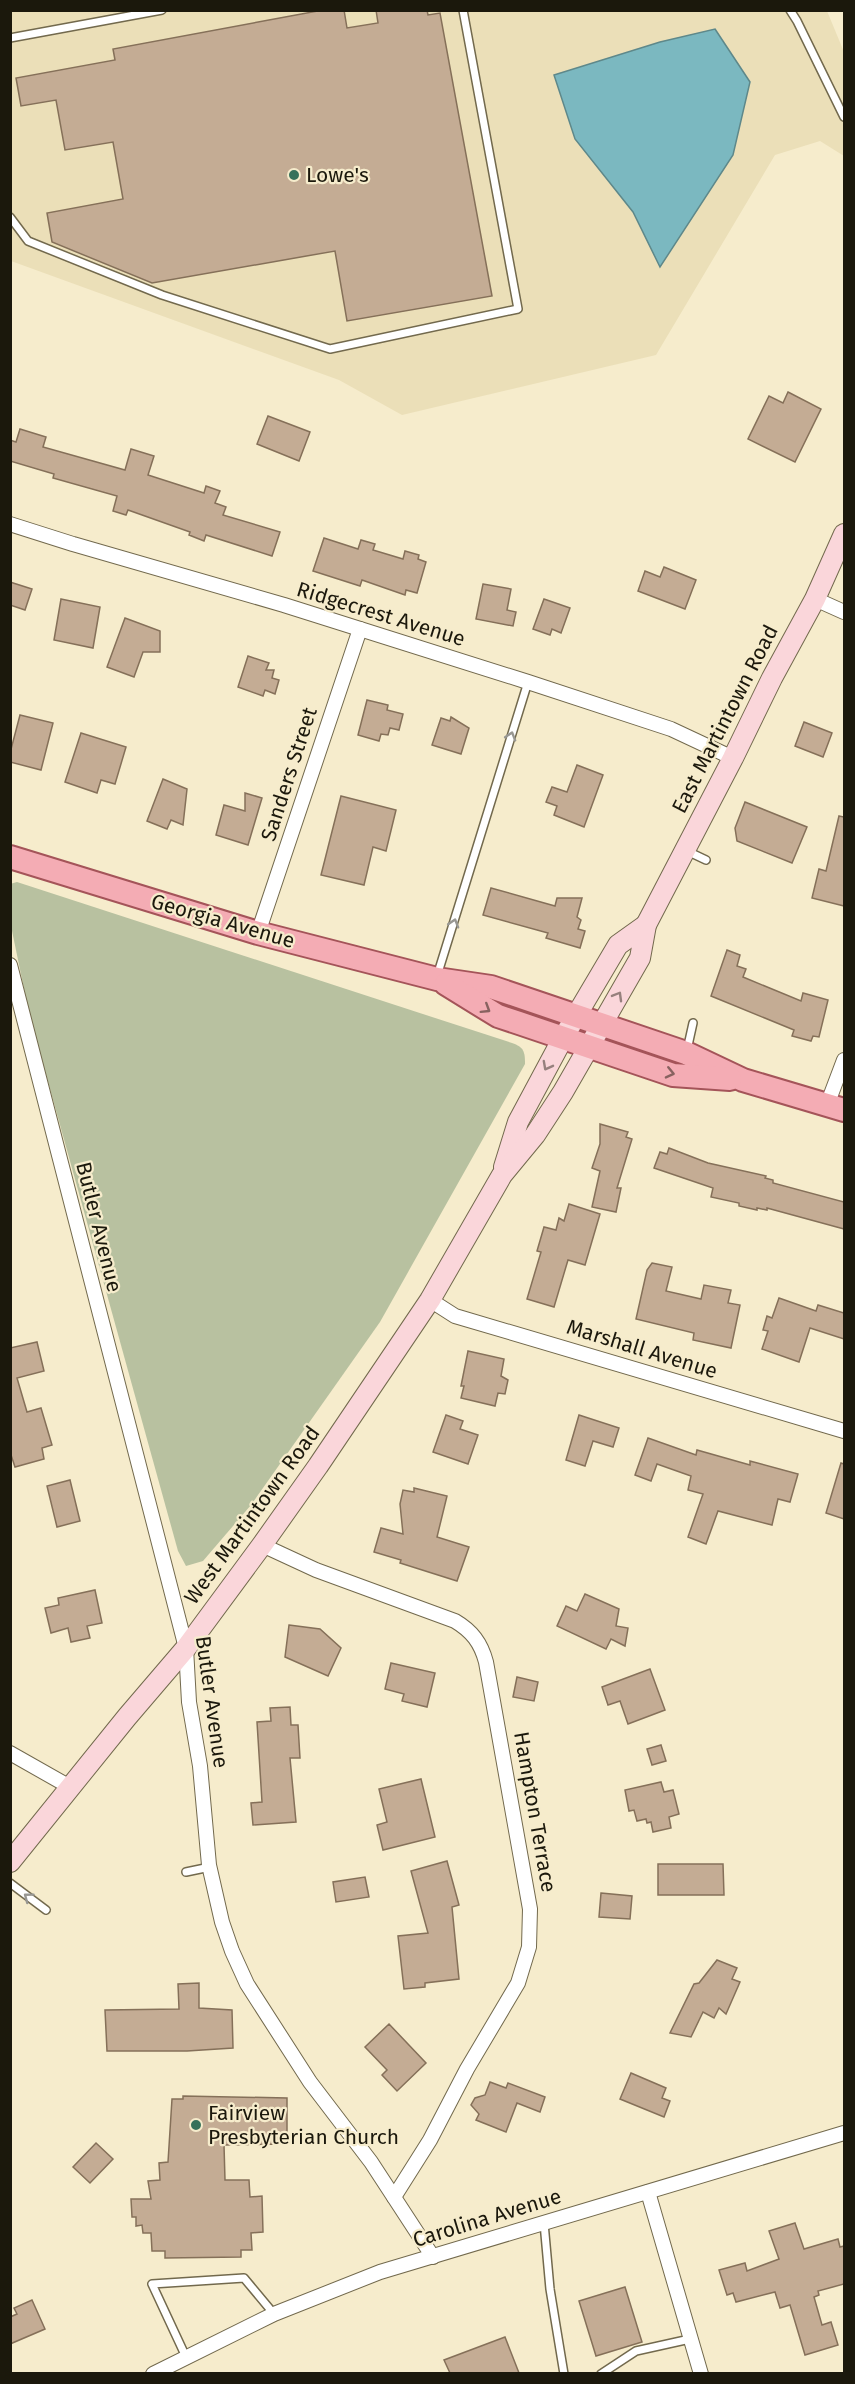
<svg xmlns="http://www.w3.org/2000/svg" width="855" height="2384" viewBox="0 0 855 2384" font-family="'Fira Sans',sans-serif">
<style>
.built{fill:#ebdfb8}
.green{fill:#b8c1a0}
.water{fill:#7bb8c0;stroke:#5e888a;stroke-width:1.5}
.building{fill:#c4ac94;stroke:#857059;stroke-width:1.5}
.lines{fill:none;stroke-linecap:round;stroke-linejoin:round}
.service-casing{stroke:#72694d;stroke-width:10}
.minor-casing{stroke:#72694d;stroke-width:16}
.secondary-casing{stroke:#72694d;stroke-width:22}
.primary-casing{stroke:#a45459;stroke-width:26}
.service{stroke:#fff;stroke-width:7}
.minor{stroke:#fff;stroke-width:14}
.secondary{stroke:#fad6da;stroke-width:20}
.primary{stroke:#f4acb4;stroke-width:22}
.oneway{stroke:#989792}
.oneway2{stroke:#96807d}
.oneway3{stroke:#886260}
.poi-dot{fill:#36715a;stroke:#f6eccc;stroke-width:2}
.labels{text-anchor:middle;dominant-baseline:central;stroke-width:4.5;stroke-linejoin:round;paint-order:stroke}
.poi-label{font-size:21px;fill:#1b180c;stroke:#f6eccc;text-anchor:start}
.street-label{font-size:21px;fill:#1b180c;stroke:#f6eccc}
</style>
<rect width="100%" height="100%" fill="#f6eccc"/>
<polygon class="built" points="10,11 827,11 844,52 844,156 820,141 775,155 656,355 402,415 339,380 11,261"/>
<path class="green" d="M17 882 512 1043C524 1047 525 1052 525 1064L380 1322 251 1505 203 1561 186 1566 178 1551 29 1013 11 926 10 884Z"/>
<polygon class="water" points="715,29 750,82 733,155 660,267 633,212 575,139 554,75 660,42"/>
<g class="building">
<polygon points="323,10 344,10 347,28 378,23 376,10 427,10 428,15 440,13 492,296 347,321 335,251 152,283 52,242 47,213 123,199 113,142 65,150 56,100 21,106 16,78 115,60 113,49"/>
<polygon points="788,392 821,409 795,462 748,439 769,396 783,403"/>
<polygon points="268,416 310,432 299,461 257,444"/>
<polygon points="20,429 46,437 43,447 125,470 131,449 154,456 148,475 204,493 206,486 220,491 215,503 226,507 223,515 280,532 272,556 206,535 204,541 189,535 190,532 128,510 126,515 113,511 117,496 53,478 54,474 10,461 10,440 16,442"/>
<polygon points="324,538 358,549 361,540 375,544 373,550 403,559 405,551 419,555 418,559 426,562 417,593 406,590 405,595 362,580 360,586 313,571"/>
<polygon points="664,567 696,580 685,609 638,591 645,571 660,577"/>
<polygon points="10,582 32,589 25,610 10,605"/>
<polygon points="483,584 511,589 507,610 516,612 513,626 476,619"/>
<polygon points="61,599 100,607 93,648 54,640"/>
<polygon points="544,599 570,608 561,633 552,629 550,635 533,629"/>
<polygon points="125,618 160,631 160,652 143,652 134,677 107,667"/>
<polygon points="248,656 269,663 266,670 274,670 272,678 279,680 275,694 265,690 263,696 238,687"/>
<polygon points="367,700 388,705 387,710 403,714 399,730 390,728 388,735 381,734 379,741 358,735"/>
<polygon points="20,715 53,723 41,770 10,762 10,753"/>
<polygon points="451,717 469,728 461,754 432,745 441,718 450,721"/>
<polygon points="804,722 832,733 823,757 795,746"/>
<polygon points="81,733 126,747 115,784 101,780 97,793 65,782"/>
<polygon points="577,765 603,775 584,827 554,815 557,806 546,802 552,787 567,792"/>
<polygon points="163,779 187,789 183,825 171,820 167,829 147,821"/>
<polygon points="245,793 262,798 248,845 216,835 224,805 245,811"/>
<polygon points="341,796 396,810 386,851 373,847 364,885 321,875"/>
<polygon points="745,802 807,827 792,863 737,841 735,828"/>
<polygon points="839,816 844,817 844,906 812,898 819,869 826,871"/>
<polygon points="491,888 555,906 557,898 582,898 577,917 581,920 578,929 585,931 580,948 546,938 548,933 483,915"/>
<polygon points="727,950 740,955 737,966 746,969 743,977 801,1001 803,993 828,1000 819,1037 813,1036 811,1041 792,1036 794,1030 711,996"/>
<polygon points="600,1124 628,1132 626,1137 632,1139 617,1188 621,1188 616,1212 592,1207 600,1171 592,1168 600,1144"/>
<polygon points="669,1148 708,1163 766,1176 765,1178 773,1180 773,1183 844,1202 844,1229 767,1208 767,1210 757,1208 757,1210 739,1206 739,1203 711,1197 713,1188 654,1168 660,1152 667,1154"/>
<polygon points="569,1204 600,1214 585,1265 568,1260 554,1307 527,1299 541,1252 537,1251 544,1227 556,1230 559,1218 564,1221"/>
<polygon points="652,1263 672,1267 666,1291 701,1299 704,1285 731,1290 728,1303 740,1305 731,1348 693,1340 694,1333 636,1319 647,1270"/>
<polygon points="779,1298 816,1311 818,1305 844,1313 844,1339 810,1328 799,1362 762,1349 768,1331 763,1330 767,1316 772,1318"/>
<polygon points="37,1342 44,1371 17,1378 27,1412 41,1408 52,1445 42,1448 44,1459 15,1467 10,1452 10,1348"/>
<polygon points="468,1351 504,1359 501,1376 508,1380 505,1394 498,1393 495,1406 461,1398 464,1386 461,1386"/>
<polygon points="446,1415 463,1421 460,1429 478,1435 468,1464 433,1452"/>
<polygon points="579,1415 619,1428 613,1447 593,1441 585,1466 566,1460"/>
<polygon points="648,1438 696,1455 697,1450 750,1465 750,1461 798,1474 790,1502 778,1499 772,1525 718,1511 706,1544 688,1537 703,1494 688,1490 691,1476 657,1464 651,1481 635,1475"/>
<polygon points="841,1463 844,1464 844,1519 826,1513"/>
<polygon points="70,1480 80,1521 57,1527 47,1486"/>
<polygon points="414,1488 447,1496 437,1537 469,1547 457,1581 400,1563 401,1560 374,1552 381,1528 403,1534 400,1504 403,1490 414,1492"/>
<polygon points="95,1590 102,1623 87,1626 90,1638 71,1642 68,1628 51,1633 45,1608 59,1605 58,1598"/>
<polygon points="585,1594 619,1609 616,1626 628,1628 625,1646 611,1639 606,1649 557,1626 566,1606 577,1611"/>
<polygon points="289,1625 320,1629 341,1648 328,1676 285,1657"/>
<polygon points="391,1663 435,1673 427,1707 402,1701 404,1694 385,1689"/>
<polygon points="650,1669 665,1710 628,1724 620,1701 608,1705 602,1687"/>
<polygon points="517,1677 538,1682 534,1701 513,1697"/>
<polygon points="290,1707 291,1725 298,1725 300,1758 290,1758 296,1822 253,1825 251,1803 262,1802 257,1722 271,1721 270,1708"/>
<polygon points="661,1745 666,1761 652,1765 647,1749"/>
<polygon points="421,1779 435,1837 383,1850 377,1825 387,1822 379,1789"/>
<polygon points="661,1782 664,1792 673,1790 679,1814 669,1817 671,1828 653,1832 651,1822 647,1823 646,1819 637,1821 634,1810 629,1811 625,1790"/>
<polygon points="447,1861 459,1905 452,1907 459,1979 425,1983 425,1987 404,1989 398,1936 428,1933 411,1871"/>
<polygon points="658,1864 723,1864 724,1895 658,1895"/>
<polygon points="365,1877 369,1897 336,1902 333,1882"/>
<polygon points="601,1893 632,1896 630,1919 599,1917"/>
<polygon points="717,1960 737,1968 732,1979 740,1982 726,2014 719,2008 714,2018 703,2012 691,2037 670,2033 694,1984 699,1983"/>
<polygon points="199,1983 199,2008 232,2010 233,2048 187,2051 107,2051 105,2010 179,2009 178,1984"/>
<polygon points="389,2024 426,2063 397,2091 382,2075 387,2070 365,2047"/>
<polygon points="631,2073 666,2088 662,2098 670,2101 664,2117 620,2099"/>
<polygon points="490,2082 506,2088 508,2083 545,2097 540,2112 517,2103 506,2132 476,2120 479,2114 471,2105 475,2098 485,2095"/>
<polygon points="183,2096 287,2098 287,2144 224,2145 225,2180 249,2180 250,2197 262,2196 263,2232 251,2233 252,2250 241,2250 241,2257 165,2258 165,2251 152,2251 151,2233 143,2233 142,2225 136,2226 136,2217 132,2217 131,2199 151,2199 148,2181 160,2180 159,2163 168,2162 172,2099 183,2099"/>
<polygon points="96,2143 113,2159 90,2183 73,2167"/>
<polygon points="795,2223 804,2249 838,2239 840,2247 844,2246 844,2284 818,2291 819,2295 814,2297 822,2325 831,2322 838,2345 805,2355 790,2305 780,2308 775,2292 736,2302 733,2293 727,2295 719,2270 745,2263 747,2271 779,2259 769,2231"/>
<polygon points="625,2287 642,2342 596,2356 579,2301"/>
<polygon points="32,2300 45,2329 10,2344 10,2317 17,2314 14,2308"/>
<polygon points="505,2337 519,2373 450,2373 444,2360"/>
</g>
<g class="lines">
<defs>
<g id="service">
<polyline points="790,10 797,21 844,117"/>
<polyline points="10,38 162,10"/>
<polyline points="10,217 28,241 162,295 330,349 518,309 463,10"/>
<polyline points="687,851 706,860"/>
<polyline points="437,976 528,682"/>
<polyline points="687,1050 693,1023"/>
<polyline points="186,1872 210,1867"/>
<polyline points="10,1883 46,1910"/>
<polyline points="544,2223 550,2289 564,2374"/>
<polyline points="186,2357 152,2284 244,2278 274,2314"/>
<polyline points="601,2374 636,2351 690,2339"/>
</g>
<g id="minor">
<polyline points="10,524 73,544 284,605 528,682 671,729 733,758"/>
<polyline points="815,599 844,612"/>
<polyline points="258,933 360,629"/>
<polyline points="10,965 186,1648 189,1702 200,1766 209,1865 222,1922 232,1951 247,1984 310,2082 371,2162 433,2257"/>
<polyline points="827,1105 844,1060"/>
<polyline points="430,1300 455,1316 844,1431"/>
<path d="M262 1545 316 1570 455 1621C472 1631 481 1643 486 1662L530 1909 529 1947 518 1983 467 2069 430 2140 394 2197"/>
<polyline points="10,1753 70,1787"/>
<polyline points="648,2192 701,2374"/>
<polyline points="153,2374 274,2314 380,2272 844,2133"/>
</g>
<g id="secondary">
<polyline points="504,1167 518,1122 563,1038 618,945 646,925"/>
<polyline points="10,1862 127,1717 186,1648 262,1545 318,1466 430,1300 502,1175 535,1135 563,1092 640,958 646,925 733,758 772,678 815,599 844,534"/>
</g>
<g id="primary">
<polyline points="10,857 258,933 437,979 491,987 686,1053 743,1080 844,1110"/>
<polyline points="446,984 498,1016 519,1023 673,1075 730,1079"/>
</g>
</defs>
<use href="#service" class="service-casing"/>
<use href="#minor" class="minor-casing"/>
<use href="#secondary" class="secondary-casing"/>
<use href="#primary" class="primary-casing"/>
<use href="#service" class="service"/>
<use href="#minor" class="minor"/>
<use href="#secondary" class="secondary"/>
<use href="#primary" class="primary"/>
</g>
<defs><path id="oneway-chevron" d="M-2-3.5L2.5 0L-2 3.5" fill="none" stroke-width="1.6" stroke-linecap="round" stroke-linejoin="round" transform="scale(1.5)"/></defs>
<g class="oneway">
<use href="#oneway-chevron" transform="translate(511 736) rotate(-73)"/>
<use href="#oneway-chevron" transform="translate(454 923) rotate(-73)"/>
<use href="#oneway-chevron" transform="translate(28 1897) rotate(-143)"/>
</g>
<g class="oneway2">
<use href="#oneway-chevron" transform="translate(618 996) rotate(-60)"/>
<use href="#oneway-chevron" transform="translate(547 1066) rotate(118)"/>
</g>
<g class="oneway3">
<use href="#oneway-chevron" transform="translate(486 1009) rotate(32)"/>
<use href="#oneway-chevron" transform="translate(670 1073) rotate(13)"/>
</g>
<g class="poi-dot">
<circle cx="294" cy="175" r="6"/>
<circle cx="196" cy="2125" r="6"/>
</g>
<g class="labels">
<g class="poi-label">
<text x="306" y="175">Lowe's</text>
<text x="208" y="2113">Fairview<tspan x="208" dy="24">Presbyterian Church</tspan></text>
</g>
<g class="street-label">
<text transform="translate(381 614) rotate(17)">Ridgecrest Avenue</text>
<text transform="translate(725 719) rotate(-63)">East Martintown Road</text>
<text transform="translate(289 774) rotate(-72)">Sanders Street</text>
<text transform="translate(223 921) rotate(16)">Georgia Avenue</text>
<text transform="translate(99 1227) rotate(76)">Butler Avenue</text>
<text transform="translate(642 1349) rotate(17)">Marshall Avenue</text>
<text transform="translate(252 1515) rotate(-54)">West Martintown Road</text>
<text transform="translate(212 1702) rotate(82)">Butler Avenue</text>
<text transform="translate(535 1812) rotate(80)">Hampton Terrace</text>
<text transform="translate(487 2218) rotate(-17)">Carolina Avenue</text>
</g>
</g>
<rect width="855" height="2384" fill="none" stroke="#1b180c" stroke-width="24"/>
</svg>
